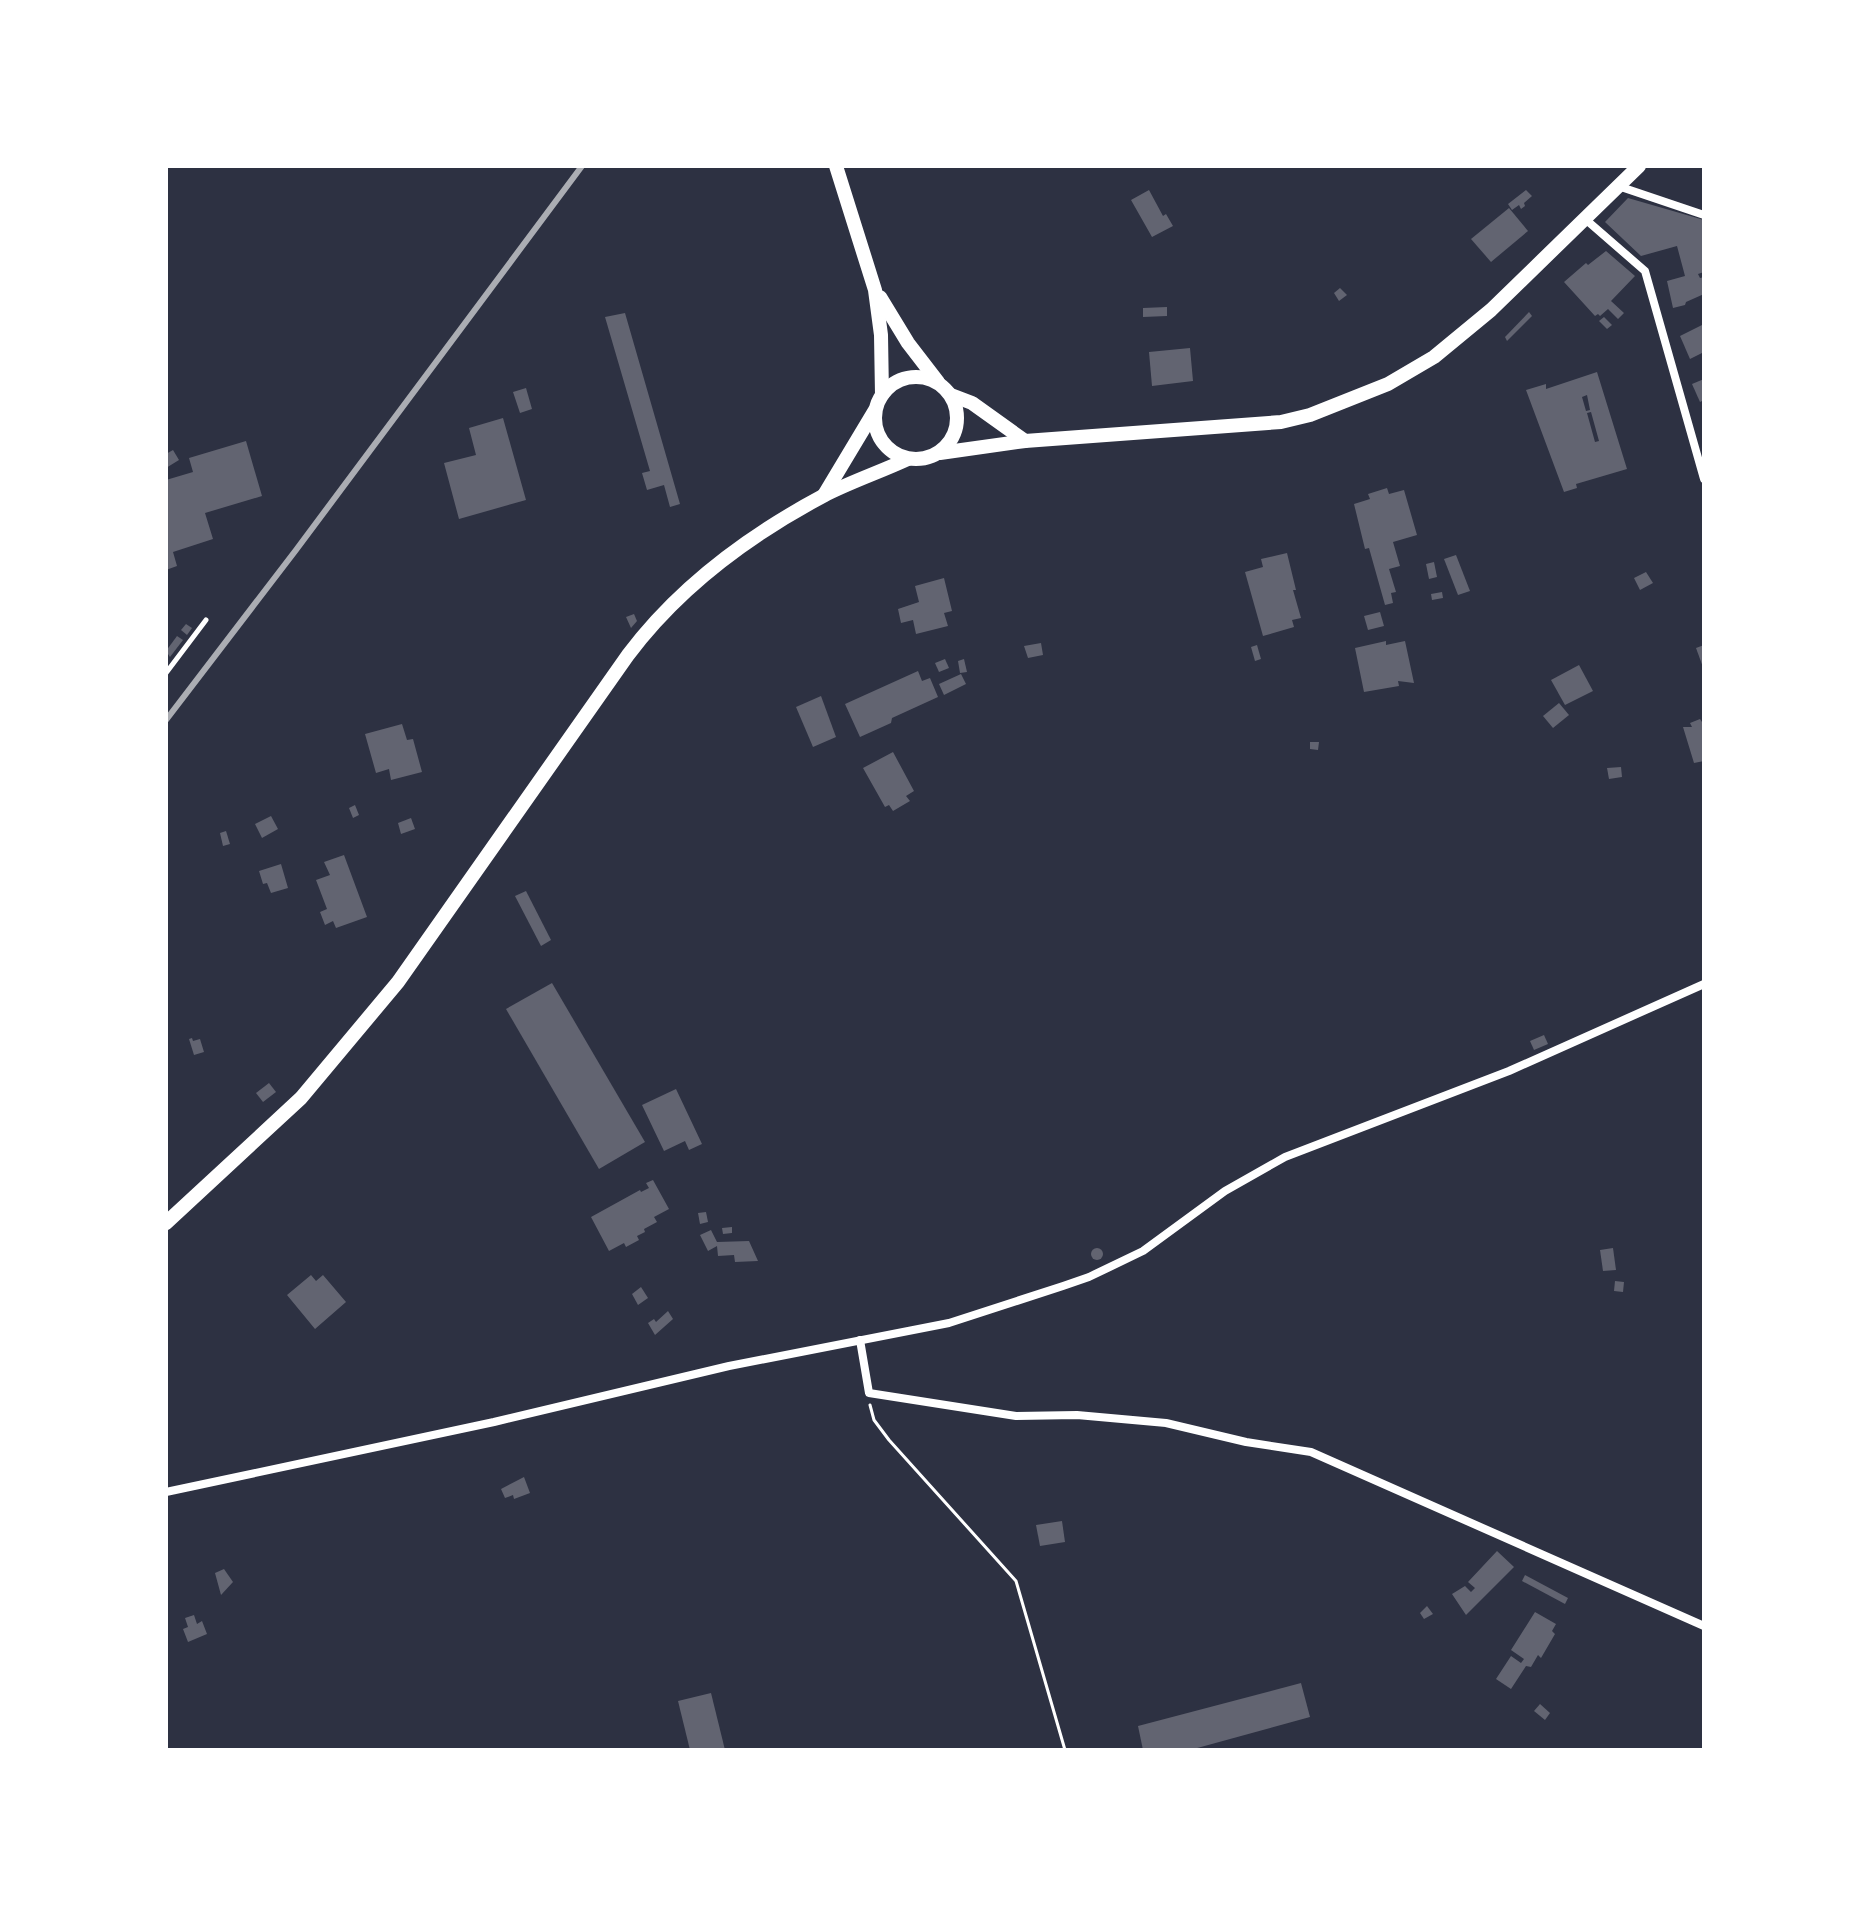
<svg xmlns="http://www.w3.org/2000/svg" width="1870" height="1916" viewBox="0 0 1870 1916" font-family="'Asap Condensed',sans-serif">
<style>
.building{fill:#626471;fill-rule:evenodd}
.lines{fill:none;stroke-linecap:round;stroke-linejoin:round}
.path{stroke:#fff;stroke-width:3}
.service{stroke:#fff;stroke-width:5}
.minor{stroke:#fff;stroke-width:8}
.secondary{stroke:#fff;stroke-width:14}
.rail{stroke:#abadb3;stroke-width:6}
</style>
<rect width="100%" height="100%" fill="#2d3142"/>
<g class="building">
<polygon points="1149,190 1163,216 1166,214 1173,226 1152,237 1131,200"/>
<polygon points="1526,190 1532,196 1524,203 1525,206 1521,209 1519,205 1512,210 1508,204"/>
<polygon points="1628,198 1704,220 1704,272 1698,274 1700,278 1704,277 1704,294 1686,302 1685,305 1673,308 1667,281 1685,276 1677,246 1641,256 1605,222"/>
<polygon points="1509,208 1528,231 1491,262 1471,239"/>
<polygon points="1606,251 1635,276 1611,301 1624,313 1618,319 1608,309 1600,316 1598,314 1595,316 1564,282 1586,263 1588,265"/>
<polygon points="1340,288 1347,295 1339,301 1334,293"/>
<polygon points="1167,307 1167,316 1143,317 1143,308"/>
<polygon points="1529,312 1532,316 1507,341 1505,337"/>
<polygon points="625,313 680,504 670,507 664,485 647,490 642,473 650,471 605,317"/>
<polygon points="1604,317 1612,325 1607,329 1599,321"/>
<polygon points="1704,324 1704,352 1690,359 1680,336"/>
<polygon points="1190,348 1193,381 1152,386 1149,352"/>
<path d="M1597 372 1627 469 1576 484 1577 488 1564 492 1526 390 1546 384V389ZM1587 395 1590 410 1586 411 1582 397ZM1591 412 1599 441 1595 442 1587 413Z"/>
<polygon points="1704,379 1704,400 1700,402 1692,384"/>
<polygon points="526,388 532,409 520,413 513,392"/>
<polygon points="503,418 526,500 459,519 444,463 476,455 469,428"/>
<polygon points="246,441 262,496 205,513 213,539 173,552 177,566 166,570 166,480 193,472 189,458"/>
<polygon points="173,450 179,460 166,468 166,454"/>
<polygon points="1387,488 1389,494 1404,490 1417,535 1393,542 1400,566 1389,569 1396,592 1391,593 1393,603 1385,605 1369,548 1365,549 1354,504 1370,499 1368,494"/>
<polygon points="1287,553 1296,590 1293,590 1301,618 1292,620 1294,627 1263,636 1245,572 1263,567 1261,559"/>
<polygon points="1456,555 1470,591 1458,595 1444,559"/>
<polygon points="1434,562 1437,577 1429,579 1426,564"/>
<polygon points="1646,572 1653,583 1640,590 1634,578"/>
<polygon points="944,578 952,611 944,613 948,626 916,634 913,620 901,623 898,609 919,602 915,586"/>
<polygon points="1442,592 1443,598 1432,600 1431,594"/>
<polygon points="1380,612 1384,626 1368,630 1364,616"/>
<polygon points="634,614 637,621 631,628 626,617"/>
<polygon points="186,624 192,628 187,635 181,630"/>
<polygon points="177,636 183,640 170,657 166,651"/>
<polygon points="1386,641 1386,645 1405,641 1414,683 1398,681 1399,686 1364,692 1355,648"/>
<polygon points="1041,643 1043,655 1028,658 1024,646"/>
<polygon points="1257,645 1261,659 1255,661 1251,647"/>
<polygon points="1704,645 1704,670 1696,648"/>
<polygon points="945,659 949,668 939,672 935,663"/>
<polygon points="964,659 967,672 960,673 958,661"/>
<polygon points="1579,665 1593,691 1565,705 1551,680"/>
<polygon points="918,671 922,681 930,678 938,697 892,718 891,723 860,737 845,704"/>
<polygon points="961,674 966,684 944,695 939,684"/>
<polygon points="821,696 836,737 813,747 796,707"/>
<polygon points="1559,703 1569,715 1553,728 1543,716"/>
<polygon points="1700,719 1704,725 1704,761 1694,763 1683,727 1692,727 1690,723"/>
<polygon points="402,724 407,740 413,739 422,772 391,780 389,769 376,773 365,734"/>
<polygon points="1310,742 1319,742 1318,750 1310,749"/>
<polygon points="893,752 914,791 906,796 910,801 893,811 889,805 885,807 863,768"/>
<polygon points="1621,767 1622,777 1609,779 1607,768"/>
<polygon points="355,805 359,815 353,818 349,808"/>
<polygon points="271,816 278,829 262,838 255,824"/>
<polygon points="411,818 415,829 401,834 398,823"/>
<polygon points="226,831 230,844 223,846 220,833"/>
<polygon points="344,855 367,917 336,928 333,921 325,925 320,912 327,909 316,880 330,875 324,862"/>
<polygon points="281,864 288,888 271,893 267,883 263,884 259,871"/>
<polygon points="526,891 551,940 541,946 515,896"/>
<polygon points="552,983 645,1142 599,1169 506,1009"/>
<polygon points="1544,1035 1548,1044 1534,1050 1530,1041"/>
<polygon points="192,1038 193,1041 200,1039 204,1052 194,1055 189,1039"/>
<polygon points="269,1083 276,1092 263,1102 256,1093"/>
<polygon points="676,1089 702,1144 689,1150 685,1141 664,1151 642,1105"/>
<polygon points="653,1180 669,1209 654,1217 657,1222 644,1229 645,1232 637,1236 639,1240 626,1247 624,1243 609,1251 591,1217 640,1190 641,1192 649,1188 646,1183"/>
<polygon points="706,1212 708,1222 700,1224 698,1213"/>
<polygon points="732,1227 732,1233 723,1234 722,1228"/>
<polygon points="711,1230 717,1242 749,1241 758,1261 735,1262 734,1255 718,1256 717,1246 708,1251 700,1235"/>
<circle cx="1097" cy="1254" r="6"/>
<polygon points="1613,1248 1616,1270 1603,1271 1600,1250"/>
<polygon points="311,1275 316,1281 323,1275 346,1302 315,1329 287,1295"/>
<polygon points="1615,1281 1624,1282 1623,1292 1614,1291"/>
<polygon points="641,1287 648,1298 638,1305 632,1294"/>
<polygon points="668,1311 673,1319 655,1335 648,1323 654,1319 656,1322"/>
<polygon points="524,1477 530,1493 514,1499 513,1495 505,1498 501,1489"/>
<polygon points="1062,1521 1065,1542 1040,1546 1036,1525"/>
<polygon points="1497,1551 1514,1567 1466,1615 1452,1594 1465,1586 1471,1592 1475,1588 1468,1582"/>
<polygon points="224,1569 233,1582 221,1595 215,1573"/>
<polygon points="1525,1575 1568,1598 1565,1604 1522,1581"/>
<polygon points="1427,1606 1433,1614 1424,1619 1420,1613"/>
<polygon points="1535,1612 1556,1624 1552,1631 1555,1634 1541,1658 1538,1655 1531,1667 1526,1666 1511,1689 1496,1679 1511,1656 1521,1663 1524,1659 1511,1650"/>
<polygon points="194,1615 197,1624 202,1621 207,1634 188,1642 183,1629 188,1627 185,1618"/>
<polygon points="1301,1683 1310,1717 1190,1750 1143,1750 1138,1726"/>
<polygon points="711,1693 725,1750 690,1750 678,1701"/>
<polygon points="1540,1704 1550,1713 1545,1720 1534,1711"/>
</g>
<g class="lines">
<polyline class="path" points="870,1405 874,1420 889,1440 1016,1581 1065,1750"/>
<polyline class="service" points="166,673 206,620"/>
<g class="minor">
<polyline points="1618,186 1704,215"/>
<polyline points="1584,218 1645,271 1704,479"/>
<polyline points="860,1340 869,1393 1016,1416 1077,1415 1166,1423 1246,1442 1311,1452 1704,1626"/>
<polyline points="166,1492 494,1422 729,1366 949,1323 1063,1286 1089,1277 1143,1251 1225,1191 1285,1157 1509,1071 1704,984"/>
</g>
<g class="secondary">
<polyline points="836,166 875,290 881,335 882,395"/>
<polyline points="880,297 908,343 938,382"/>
<circle cx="916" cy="418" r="41"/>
<polyline points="951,395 972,403 1025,441"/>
<polyline points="940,453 1025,441 1281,422 1310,415 1388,384 1434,357 1491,310 1639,166"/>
<polyline points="824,495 875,410"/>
<path d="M166 1223 301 1098 398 982 628 655C679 587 748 536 823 496 850 482 880 472 908 459"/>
</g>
<polyline class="rail" points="166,720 296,550 582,166"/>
</g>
<rect width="1870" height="1916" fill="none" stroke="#ffffff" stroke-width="336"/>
</svg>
